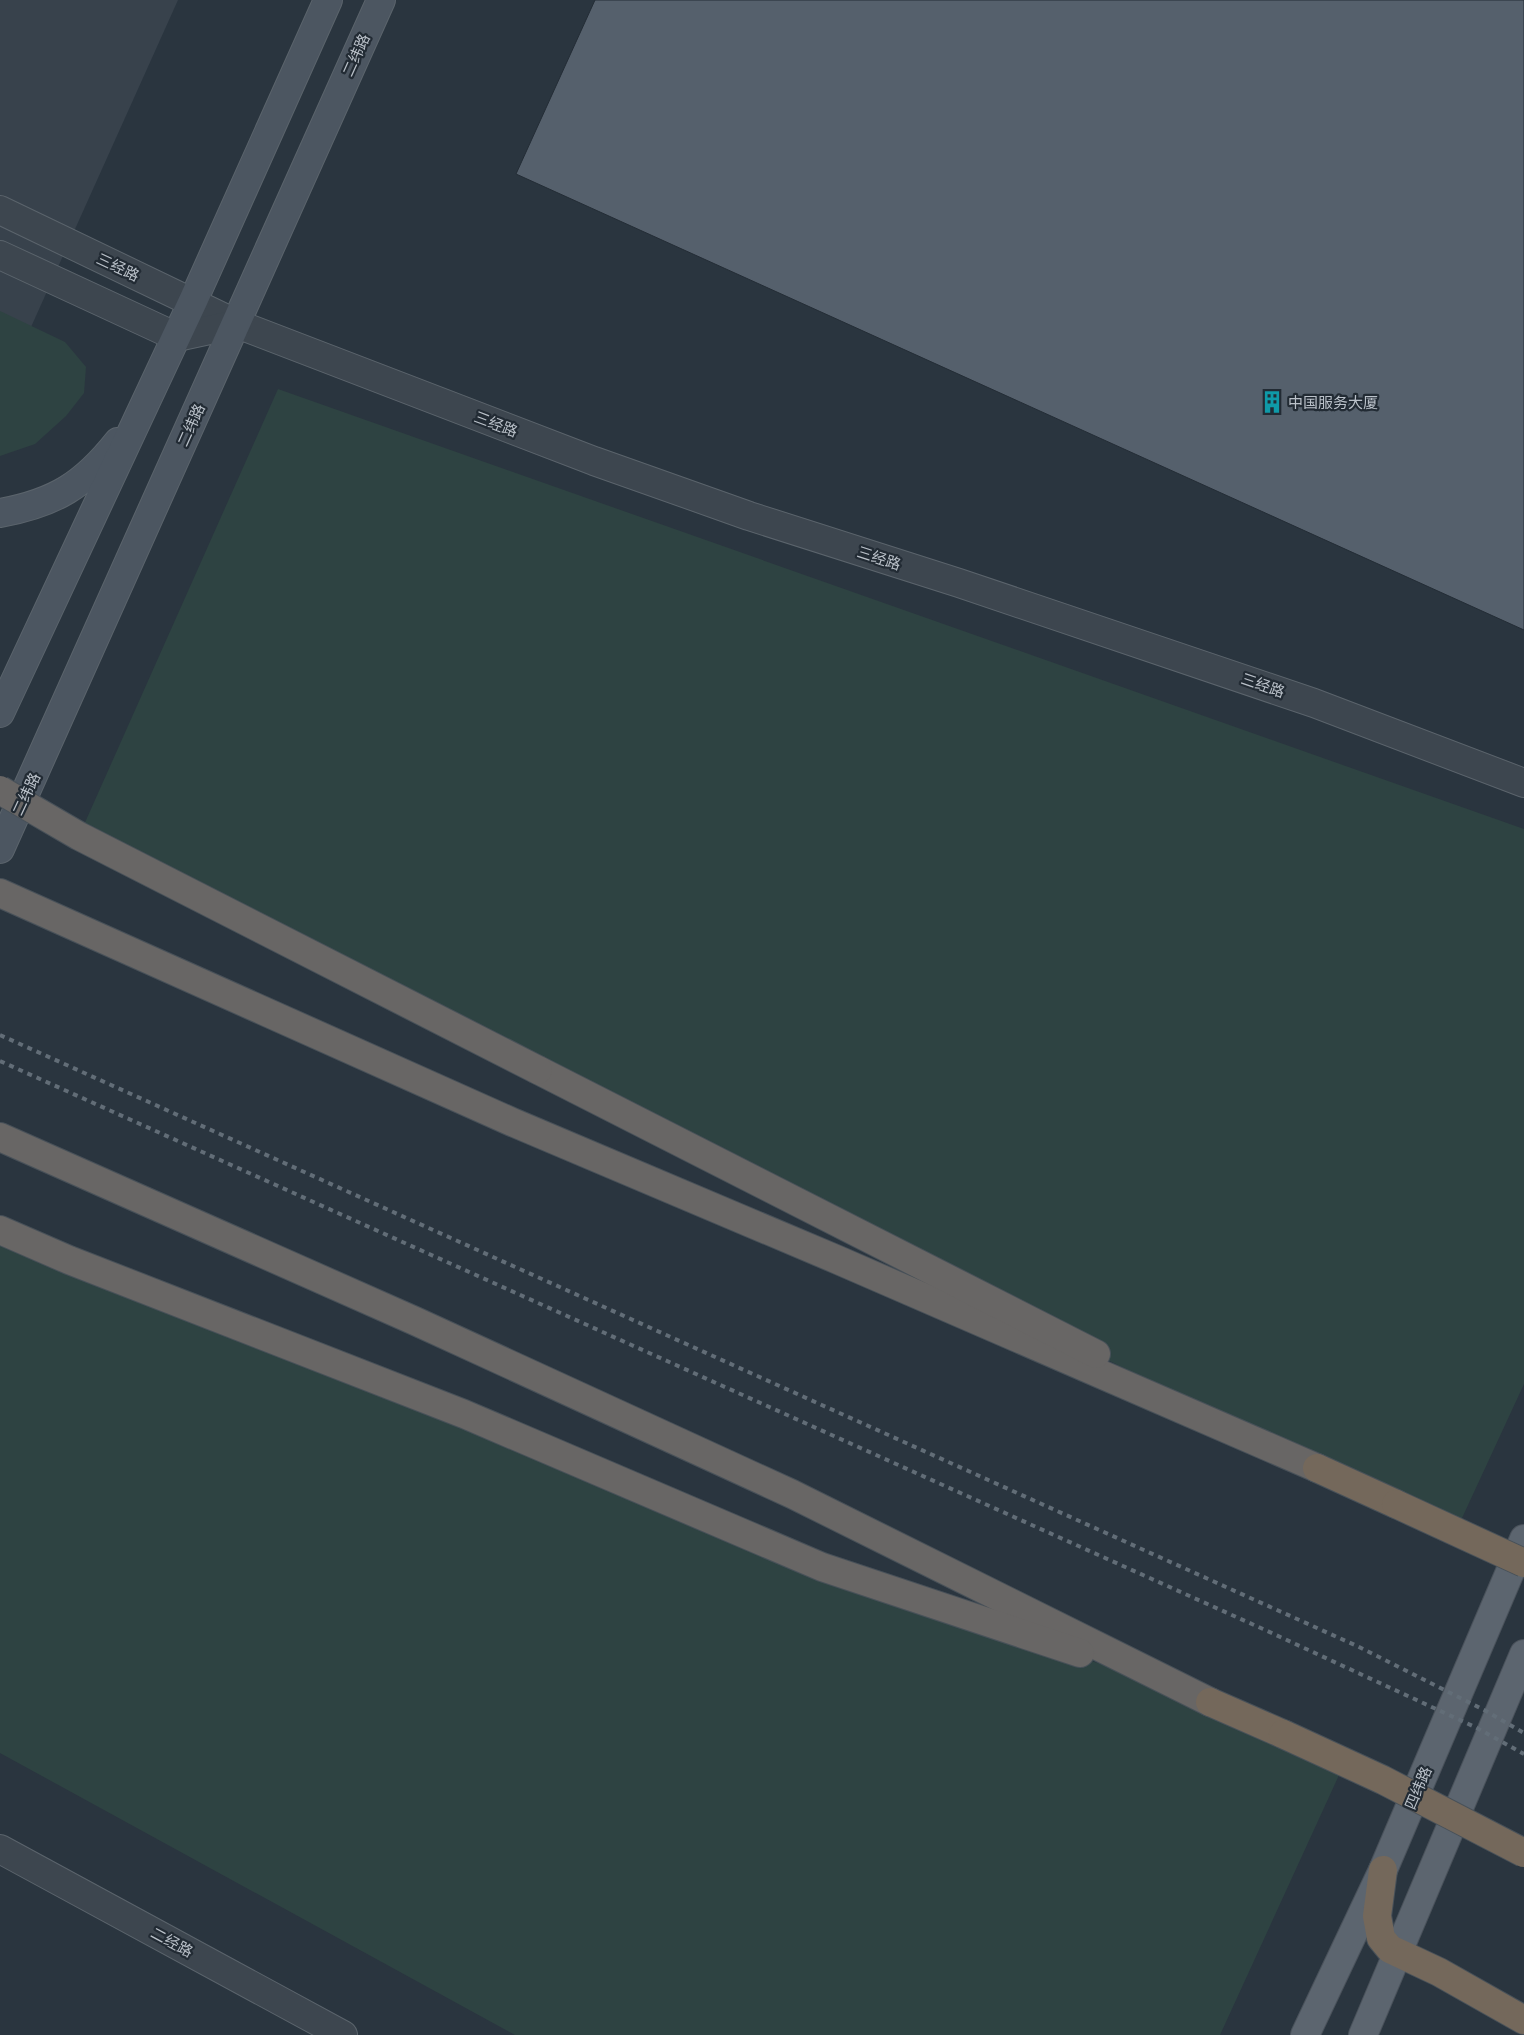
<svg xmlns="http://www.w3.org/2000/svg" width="1524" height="2035" viewBox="0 0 1524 2035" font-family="Manrope,'Noto Sans SC',sans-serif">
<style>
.airport{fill:#38424c}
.green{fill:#2e4342}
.building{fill:#55606c;stroke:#242d36}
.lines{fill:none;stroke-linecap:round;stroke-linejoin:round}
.tertiary-casing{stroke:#5b646c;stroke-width:30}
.secondary-casing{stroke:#5b646c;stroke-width:30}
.primary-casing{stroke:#4a525b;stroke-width:30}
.trunk-casing{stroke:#485159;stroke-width:30}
.motorway-casing{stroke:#485159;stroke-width:30}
.tertiary{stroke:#3d464f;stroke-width:28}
.secondary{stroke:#4c5661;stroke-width:28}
.primary{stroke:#5c656f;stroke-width:28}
.trunk{stroke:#686665;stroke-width:28}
.motorway{stroke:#74685b;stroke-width:28}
.rail{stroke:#626d77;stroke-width:4;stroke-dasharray:5 5;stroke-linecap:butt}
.trunk-bridge-casing{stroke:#485159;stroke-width:30;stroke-linecap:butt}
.motorway-bridge-casing{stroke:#485159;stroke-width:30;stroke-linecap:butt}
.trunk-bridge{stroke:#686665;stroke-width:28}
.motorway-bridge{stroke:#74685b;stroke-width:28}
.labels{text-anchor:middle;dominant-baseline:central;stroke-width:4.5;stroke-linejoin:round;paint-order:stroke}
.street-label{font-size:15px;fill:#bac1c9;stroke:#222b34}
.poi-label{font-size:15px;fill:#bac1c9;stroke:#222b34;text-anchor:start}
</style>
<rect width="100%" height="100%" fill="#2a353f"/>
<polygon class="airport" points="0,0 178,0 0,396"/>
<g class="green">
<polygon points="0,311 65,342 86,367 84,393 66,416 35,444 0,456"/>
<polygon points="278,389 1524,829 1524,1384 1456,1531 1317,1468 876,1240 79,836"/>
<polygon points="0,1230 953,1613 1210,1702 1345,1762 1220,2035 515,2035 0,1753"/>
</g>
<polygon class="building" points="595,0 1524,0 1524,630 516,174"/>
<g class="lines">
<defs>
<g id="tertiary">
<polyline points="0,210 237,324 594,461 749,516 959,583 1314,703 1524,783"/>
<polyline points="0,255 177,337 237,324"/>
<polyline points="0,1849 343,2035"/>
</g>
<g id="secondary">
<path d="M0 513C55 503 84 485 118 442"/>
<polyline points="0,713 193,301 328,0"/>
<polyline points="0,849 381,0"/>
</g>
<g id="primary">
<polyline points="1305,2035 1383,1870 1524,1539"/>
<polyline points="1363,2035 1524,1654"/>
</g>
<g id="trunk">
<polyline points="0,893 512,1122 838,1260 1317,1468"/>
<polyline points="538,1070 1096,1354"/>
<polyline points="0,1137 415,1321 792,1494 1210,1702"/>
<polyline points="0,1230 69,1260 464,1414 822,1567 1080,1653"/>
</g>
<g id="motorway">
<polyline points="1317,1468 1396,1504"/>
<polyline points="1210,1702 1283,1734"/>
<polyline points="1383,1870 1377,1916 1381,1938 1390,1949 1439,1972 1524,2020"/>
</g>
</defs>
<use href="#tertiary" class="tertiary-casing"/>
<use href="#secondary" class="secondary-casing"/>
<use href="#primary" class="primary-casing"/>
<use href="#trunk" class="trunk-casing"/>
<use href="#motorway" class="motorway-casing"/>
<use href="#tertiary" class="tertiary"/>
<use href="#secondary" class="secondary"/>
<use href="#primary" class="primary"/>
<use href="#trunk" class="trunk"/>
<use href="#motorway" class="motorway"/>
<g class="rail">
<polyline points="0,1035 1357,1646 1486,1711 1524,1733"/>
<polyline points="0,1061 1263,1629 1475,1727 1524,1754"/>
</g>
<defs>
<polyline id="trunk-bridge" points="0,790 79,836 538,1070"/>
<g id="motorway-bridge">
<polyline points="1396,1504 1524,1563"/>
<polyline points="1283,1734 1383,1780 1524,1853"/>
</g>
</defs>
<use href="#trunk-bridge" class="trunk-bridge-casing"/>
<use href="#motorway-bridge" class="motorway-bridge-casing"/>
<use href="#trunk-bridge" class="trunk-bridge"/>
<use href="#motorway-bridge" class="motorway-bridge"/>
</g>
<defs>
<symbol id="building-bare" viewBox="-9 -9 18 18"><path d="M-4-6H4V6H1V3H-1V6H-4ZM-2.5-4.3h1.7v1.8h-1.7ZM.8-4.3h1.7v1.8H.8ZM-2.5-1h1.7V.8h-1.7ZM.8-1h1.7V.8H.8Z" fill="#0f9aa8" stroke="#222b34" stroke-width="2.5" paint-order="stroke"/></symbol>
</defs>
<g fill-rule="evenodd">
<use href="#building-bare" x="1256" y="386" width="32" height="32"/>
</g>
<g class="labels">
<g class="street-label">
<text transform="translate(356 55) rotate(-66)">二纬路</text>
<text transform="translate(118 267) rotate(25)">三经路</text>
<text transform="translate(496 424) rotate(21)">三经路</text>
<text transform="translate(191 425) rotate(-66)">二纬路</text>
<text transform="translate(879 558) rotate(18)">三经路</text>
<text transform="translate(1263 685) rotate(19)">三经路</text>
<text transform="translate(26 794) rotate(-65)">二纬路</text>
<text transform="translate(1418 1788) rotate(-67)">四纬路</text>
<text transform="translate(172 1942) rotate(28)">二经路</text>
</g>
<g class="poi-label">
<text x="1288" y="402">中国服务大厦</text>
</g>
</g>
</svg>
